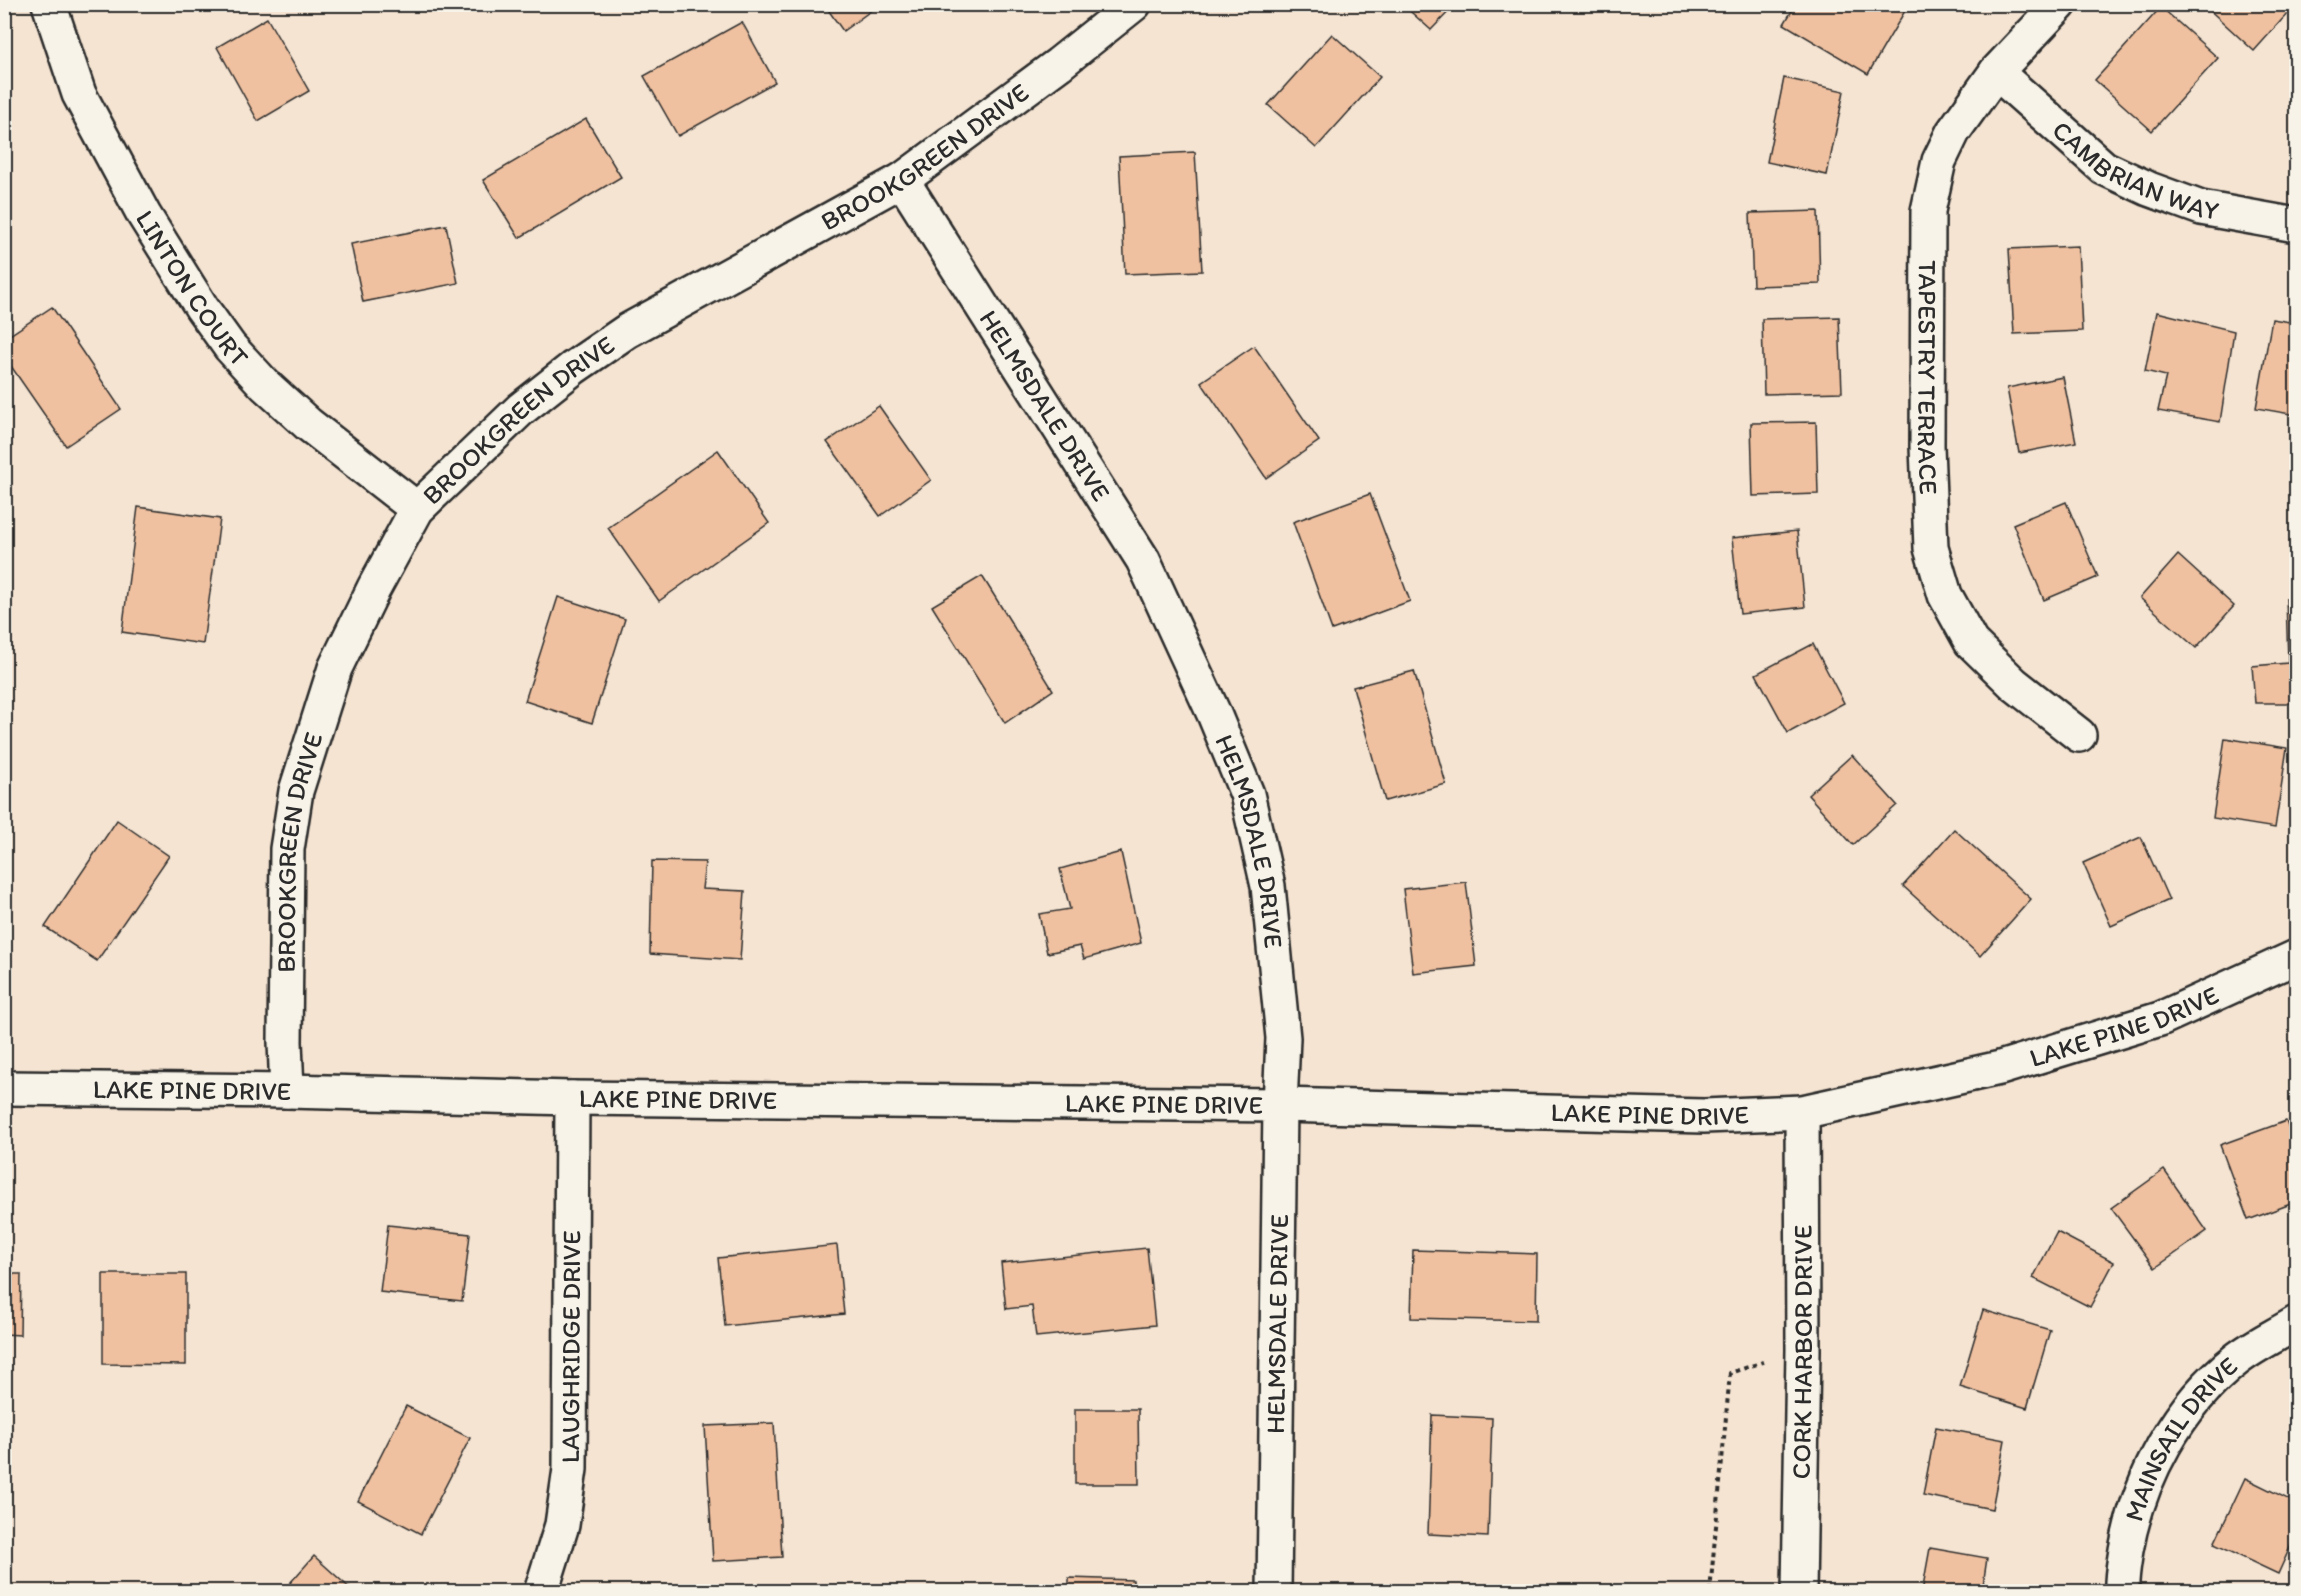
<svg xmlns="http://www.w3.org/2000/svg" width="2301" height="1596" viewBox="0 0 2301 1596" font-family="Itim,sans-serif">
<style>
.building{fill:#f0c1a0;stroke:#2b2b2b;stroke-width:1.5}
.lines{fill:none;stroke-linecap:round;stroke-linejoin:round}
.minor-casing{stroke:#2b2b2b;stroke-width:38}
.path{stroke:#2b2b2b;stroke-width:4;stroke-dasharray:4.5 4.5;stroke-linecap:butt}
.minor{stroke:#f7f3e8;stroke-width:33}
.labels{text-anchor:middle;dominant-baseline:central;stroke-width:5;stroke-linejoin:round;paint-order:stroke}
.street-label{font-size:26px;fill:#2b2b2b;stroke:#f7f3e8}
</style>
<rect width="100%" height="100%" fill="#f5e4d2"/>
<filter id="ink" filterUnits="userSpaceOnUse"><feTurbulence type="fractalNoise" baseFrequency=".0167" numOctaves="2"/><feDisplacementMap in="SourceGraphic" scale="12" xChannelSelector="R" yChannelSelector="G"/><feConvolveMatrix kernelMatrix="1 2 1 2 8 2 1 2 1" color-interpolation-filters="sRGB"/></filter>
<g filter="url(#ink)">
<g class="building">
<polygon points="824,4 880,4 843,31"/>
<polygon points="1402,4 1456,4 1431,30"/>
<polygon points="1796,4 1909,4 1868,74 1784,24"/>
<polygon points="2203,4 2296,4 2254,51"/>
<polygon points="2161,7 2218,58 2152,131 2095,80"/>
<polygon points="267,18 309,91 258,121 217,47"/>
<polygon points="742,22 775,82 678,136 644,76"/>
<polygon points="1332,34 1380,77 1316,148 1268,105"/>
<polygon points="1784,78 1844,91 1827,175 1767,162"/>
<polygon points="586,119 621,177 519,238 483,180"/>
<polygon points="1195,152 1202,271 1125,274 1119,156"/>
<polygon points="1818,211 1820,284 1753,286 1750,213"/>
<polygon points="446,225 458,283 363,302 351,244"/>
<polygon points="2078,246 2082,331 2014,334 2009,249"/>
<polygon points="52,307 121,409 66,446 4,356 4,339"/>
<polygon points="2157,312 2234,331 2220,422 2158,411 2166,376 2145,371"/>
<polygon points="1839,317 1842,392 1764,394 1762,319"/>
<polygon points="2272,319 2296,323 2296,415 2256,408"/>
<polygon points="1254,346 1319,441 1266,478 1201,382"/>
<polygon points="2063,377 2076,442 2019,453 2007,388"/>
<polygon points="879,406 931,480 880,516 827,442"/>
<polygon points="1816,422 1818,494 1753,496 1751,423"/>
<polygon points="718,450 769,523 659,601 608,528"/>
<polygon points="1370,494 1410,601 1332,630 1293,522"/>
<polygon points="2066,502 2098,577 2044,600 2013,524"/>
<polygon points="138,507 220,519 203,644 122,632"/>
<polygon points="1797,531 1805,607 1740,614 1732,538"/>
<polygon points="2178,555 2234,606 2196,648 2140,598"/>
<polygon points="982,576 1053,690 1005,723 932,606"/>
<polygon points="558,597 625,619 592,723 525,701"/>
<polygon points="2286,598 2296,598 2296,703 2255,703 2252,666 2288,663"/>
<polygon points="1813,644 1844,703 1788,733 1756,674"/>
<polygon points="1414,671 1446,784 1385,801 1353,687"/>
<polygon points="2225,738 2287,748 2275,828 2213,818"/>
<polygon points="1852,755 1897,805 1853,845 1808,795"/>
<polygon points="117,820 169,856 97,961 45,927"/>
<polygon points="1954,829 2031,899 1980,956 1903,886"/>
<polygon points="2141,837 2169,900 2111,926 2083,863"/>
<polygon points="1121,852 1141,943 1084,959 1080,946 1047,953 1039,914 1070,909 1060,869"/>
<polygon points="652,861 705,862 702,889 745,891 740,960 650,954"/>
<polygon points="1466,882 1476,966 1413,973 1403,889"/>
<polygon points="2286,1121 2296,1148 2296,1202 2248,1220 2220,1145"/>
<polygon points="2164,1170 2207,1231 2155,1268 2111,1208"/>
<polygon points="388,1225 470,1234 462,1301 380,1292"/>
<polygon points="2057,1232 2114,1262 2090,1307 2033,1278"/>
<polygon points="837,1245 844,1314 725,1326 718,1258"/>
<polygon points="1147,1248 1155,1325 1036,1337 1032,1306 1006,1309 1001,1263"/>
<polygon points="1413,1250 1537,1254 1536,1321 1411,1318"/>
<polygon points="4,1274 21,1274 20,1335 4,1334"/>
<polygon points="103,1274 186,1274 186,1365 103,1364"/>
<polygon points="1983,1310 2050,1330 2027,1408 1960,1387"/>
<polygon points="406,1406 470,1438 421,1534 358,1501"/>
<polygon points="1075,1409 1138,1409 1139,1484 1075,1484"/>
<polygon points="1432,1415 1492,1418 1488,1537 1428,1534"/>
<polygon points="774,1423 782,1557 713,1561 705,1426"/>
<polygon points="1936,1427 2005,1440 1992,1509 1923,1495"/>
<polygon points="2245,1478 2296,1503 2296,1534 2278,1574 2214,1544"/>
<polygon points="1930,1548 1987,1558 1982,1592 1922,1592"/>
<polygon points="314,1556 354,1592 282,1592"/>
<polygon points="1069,1578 1133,1580 1133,1592 1069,1592"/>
</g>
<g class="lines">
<defs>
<g id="minor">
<path id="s1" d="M49 4 79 94 144 215 202 308 230 347 265 385 308 424 417 509"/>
<path id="s2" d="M2060 4 1996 72 1953 132 1939 161 1928 211 1927 446 1931 548 1945 595 1971 642 2014 684 2079 735"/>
<path id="s3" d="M1996 72 2104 168 2149 189 2201 208 2296 225"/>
<path id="s4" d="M902 180 1143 560 1214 714 1247 794 1268 886 1283 1038 1280 1105 1274 1592"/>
<path id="s5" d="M4 1088 287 1091 572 1098 1280 1105 1704 1116 1802 1112 2000 1068 2160 1019 2296 957"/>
<path id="s6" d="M287 1091 285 1042 287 849 296 791 335 668 374 588 417 509 521 409 573 368 627 331 902 180 1059 64 1134 4"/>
<path id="s7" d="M541 1592 562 1525 570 1469 572 1098"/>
<path id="s8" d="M1799 1592 1803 1350 1802 1112"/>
<path id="s9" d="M2122 1592C2121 1577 2124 1564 2126 1550 2139 1478 2178 1405 2237 1359 2255 1345 2277 1335 2296 1323"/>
</g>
</defs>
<use href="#minor" class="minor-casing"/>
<polyline class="path" points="1710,1592 1730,1373 1763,1362"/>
<use href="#minor" class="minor"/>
</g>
</g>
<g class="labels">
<g class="street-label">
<text stroke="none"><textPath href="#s6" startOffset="1230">BROOKGREEN DRIVE</textPath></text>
<text stroke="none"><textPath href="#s3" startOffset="174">CAMBRIAN WAY</textPath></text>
<text stroke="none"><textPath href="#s1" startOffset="320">LINTON COURT</textPath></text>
<text stroke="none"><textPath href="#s2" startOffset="417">TAPESTRY TERRACE</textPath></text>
<text stroke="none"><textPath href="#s4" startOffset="267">HELMSDALE DRIVE</textPath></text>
<text stroke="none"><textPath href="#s6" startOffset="744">BROOKGREEN DRIVE</textPath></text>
<text stroke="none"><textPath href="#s4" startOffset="753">HELMSDALE DRIVE</textPath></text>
<text stroke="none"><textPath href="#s6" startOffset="240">BROOKGREEN DRIVE</textPath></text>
<text stroke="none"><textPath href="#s5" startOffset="2132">LAKE PINE DRIVE</textPath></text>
<text stroke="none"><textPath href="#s5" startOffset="188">LAKE PINE DRIVE</textPath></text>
<text stroke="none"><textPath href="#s5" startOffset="674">LAKE PINE DRIVE</textPath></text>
<text stroke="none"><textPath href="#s5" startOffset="1160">LAKE PINE DRIVE</textPath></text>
<text stroke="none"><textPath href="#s5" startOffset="1646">LAKE PINE DRIVE</textPath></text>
<text transform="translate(1277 1324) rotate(-89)">HELMSDALE DRIVE</text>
<text stroke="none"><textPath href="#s7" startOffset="249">LAUGHRIDGE DRIVE</textPath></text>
<text stroke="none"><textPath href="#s8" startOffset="240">CORK HARBOR DRIVE</textPath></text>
<text stroke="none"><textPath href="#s9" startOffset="168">MAINSAIL DRIVE</textPath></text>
</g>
</g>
<rect width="2301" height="1596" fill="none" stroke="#f7f3e8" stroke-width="24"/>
<rect x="12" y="12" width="2277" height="1572" fill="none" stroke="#2b2b2b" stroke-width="2" filter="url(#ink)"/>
</svg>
